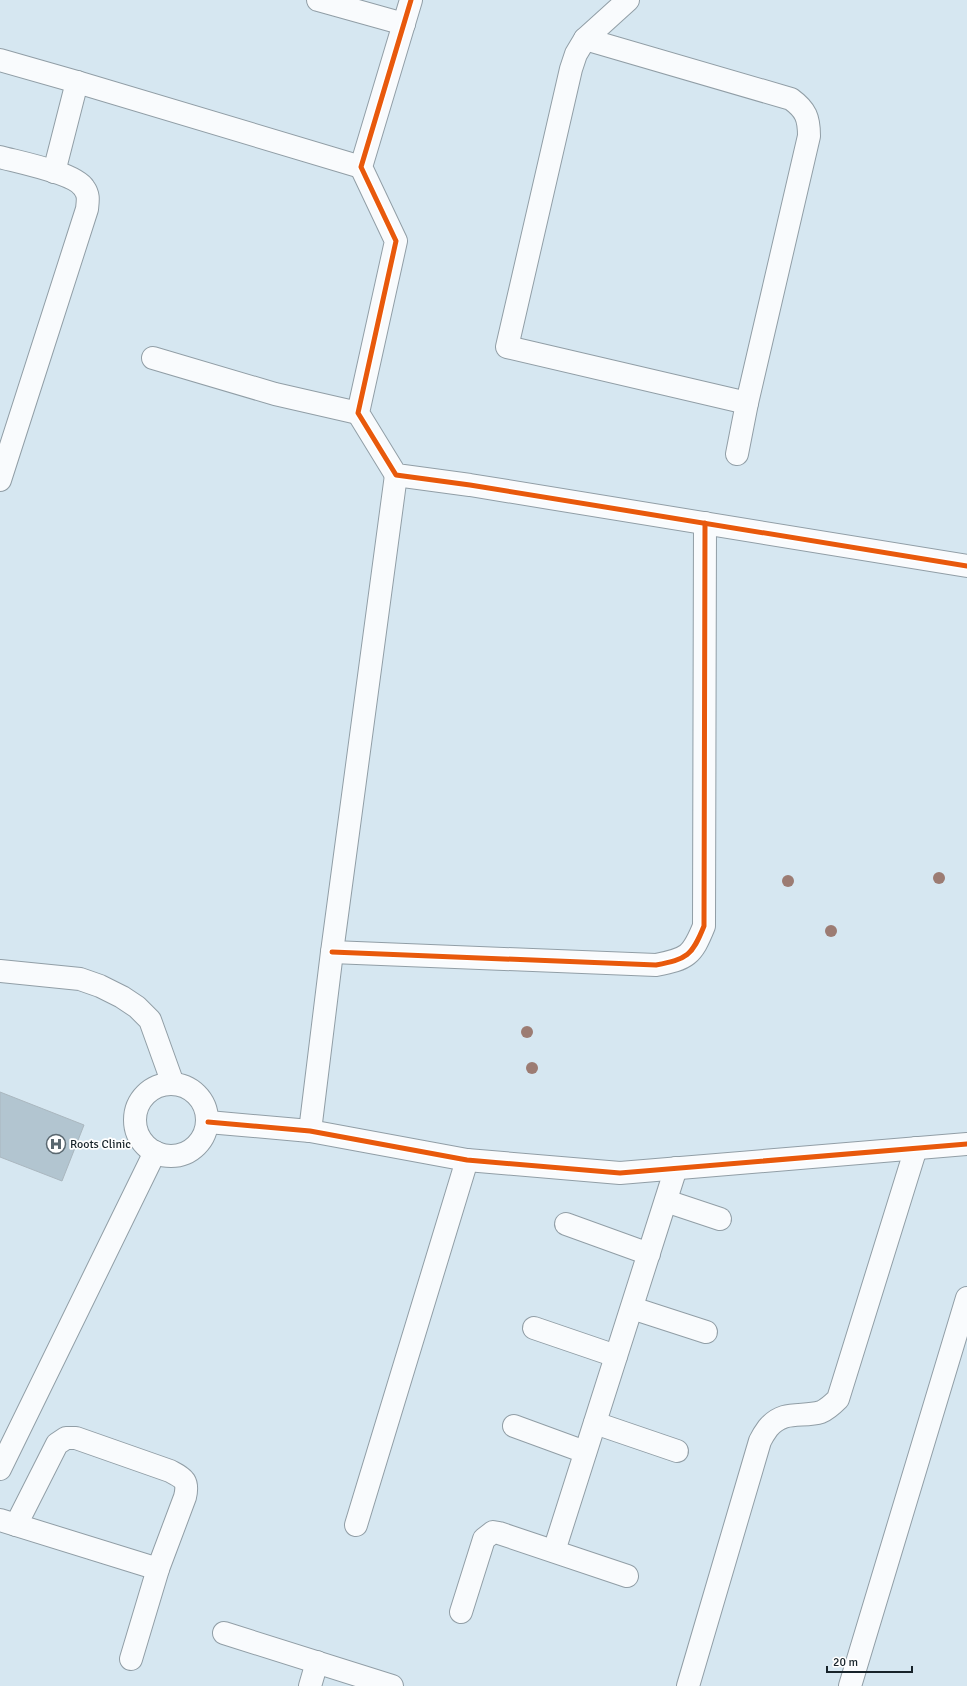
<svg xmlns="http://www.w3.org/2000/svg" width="967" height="1686" viewBox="0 0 967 1686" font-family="Signika,sans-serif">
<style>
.building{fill:#b2c5d0;stroke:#aab7bf}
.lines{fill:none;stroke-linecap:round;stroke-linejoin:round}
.minor-casing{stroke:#919ea6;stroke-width:24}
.minor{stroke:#f9fbfd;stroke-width:22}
.cycleway-casing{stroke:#fff;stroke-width:8}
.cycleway{stroke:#e8590c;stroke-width:5}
.tree{fill:#9c7c73}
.labels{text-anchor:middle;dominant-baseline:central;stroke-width:3.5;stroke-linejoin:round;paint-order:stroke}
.poi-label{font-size:12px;fill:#17232a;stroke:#fff;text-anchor:start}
</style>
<rect width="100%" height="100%" fill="#d6e7f1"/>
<polygon class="building" points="0,1092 84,1125 62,1181 0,1157"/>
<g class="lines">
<defs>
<g id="minor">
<polyline points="318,0 404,24"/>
<polyline points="411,0 361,167 396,241 358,413 396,475 470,485 967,566"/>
<polyline points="628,0 585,39 576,54 571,69 507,347 747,403"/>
<path d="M585 39 791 99C806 110 809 118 809 136L747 403 737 454"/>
<polyline points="0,60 77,82 361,167"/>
<path d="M0 157C18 162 75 173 84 188 89 195 88 200 87 209L0 480"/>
<polyline points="54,172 77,82"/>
<polyline points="153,358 275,394 358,413"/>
<path d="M332 952 656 965C687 959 692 956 704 926L705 523"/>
<polyline points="0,971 80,979 100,986 122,997 137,1007 150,1020 173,1084"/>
<circle cx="171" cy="1120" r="36"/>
<polyline points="208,1122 310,1131 467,1160 620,1173 967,1144"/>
<polyline points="310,1131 332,952 396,475"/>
<polyline points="666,1201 720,1219"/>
<polyline points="566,1224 649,1254"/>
<polyline points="632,1308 706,1332"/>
<polyline points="534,1328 616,1356"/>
<polyline points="595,1423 677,1451"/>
<polyline points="514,1426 585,1452"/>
<polyline points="0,1469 155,1152"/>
<polyline points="0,1520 158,1569"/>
<path d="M16 1525 57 1444 66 1438H76L170 1471C183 1478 189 1480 185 1497L158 1569 131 1659"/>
<polyline points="356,1525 467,1160"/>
<polyline points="554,1551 676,1168"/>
<polyline points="461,1612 484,1539 493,1532 499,1533 627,1576"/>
<polyline points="224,1633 392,1686"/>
<polyline points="310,1686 317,1662"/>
<path d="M688 1686 760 1441C762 1437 765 1432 768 1428 784 1409 802 1418 821 1412 828 1409 833 1404 838 1399L916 1148"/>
<polyline points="850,1686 967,1298"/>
</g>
</defs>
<use href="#minor" class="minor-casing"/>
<use href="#minor" class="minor"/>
<defs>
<g id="cycleway">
<polyline points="411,0 361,167 396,241 358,413 396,475 470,485 967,566"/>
<path d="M332 952 656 965C687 959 692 956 704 926L705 523"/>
<polyline points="208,1122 310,1131 467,1160 620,1173 967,1144"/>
</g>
</defs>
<use href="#cycleway" class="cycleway-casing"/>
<use href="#cycleway" class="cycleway"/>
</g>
<g class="tree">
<circle cx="939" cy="878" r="6"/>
<circle cx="788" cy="881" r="6"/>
<circle cx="831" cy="931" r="6"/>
<circle cx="527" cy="1032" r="6"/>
<circle cx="532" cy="1068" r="6"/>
</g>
<defs>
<symbol id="hospital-ring" viewBox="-11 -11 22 22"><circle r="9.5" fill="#fff" stroke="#5a6870" stroke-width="1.5"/><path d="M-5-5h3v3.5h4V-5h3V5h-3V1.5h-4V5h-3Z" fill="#5a6870"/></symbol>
</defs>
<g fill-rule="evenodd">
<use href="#hospital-ring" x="45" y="1133" width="22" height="22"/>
</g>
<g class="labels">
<g class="poi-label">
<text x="70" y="1144">Roots Clinic</text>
</g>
</g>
<path d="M827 1666v6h85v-6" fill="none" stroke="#17232a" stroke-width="2"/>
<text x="833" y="1666" font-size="12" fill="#17232a" stroke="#ffffff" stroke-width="3" paint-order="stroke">20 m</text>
</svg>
